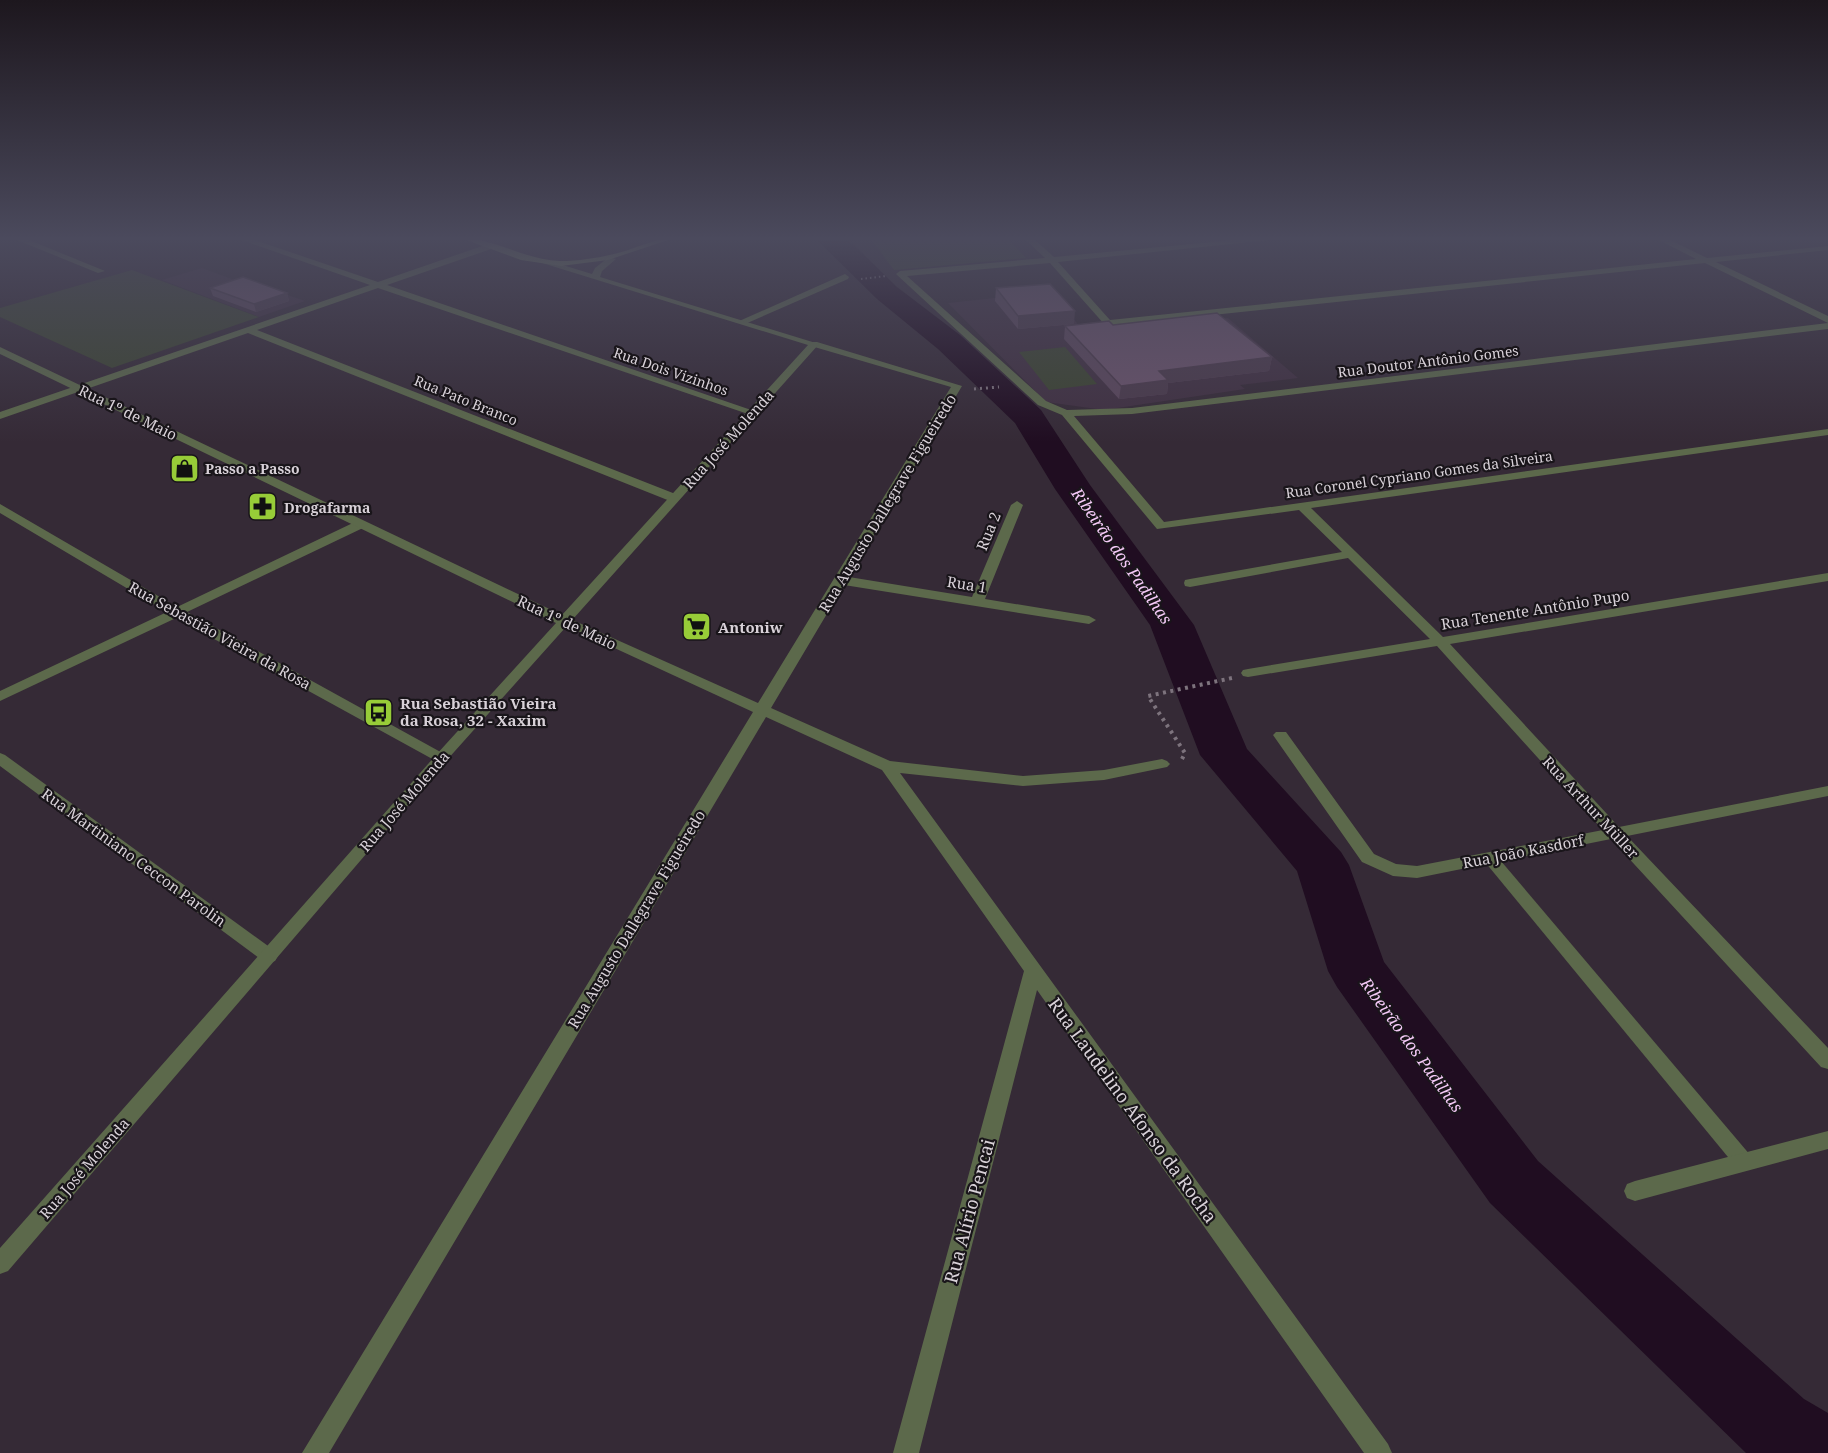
<svg xmlns="http://www.w3.org/2000/svg" width="1828" height="1453" viewBox="0 0 1828 1453" font-family="'Noto Serif',serif">
<style>
.built{fill:#403041}
.green{fill:#3c4431}
.lines{fill:none;stroke-linecap:round;stroke-linejoin:round}
.river{fill:#200d21;fill-rule:evenodd}
.path-far2{stroke:#7d737d;stroke-width:2;stroke-dasharray:1.5 3;stroke-linecap:butt}
.path-far1{stroke:#7d737d;stroke-width:3;stroke-dasharray:2 4;stroke-linecap:butt}
.path{stroke:#7d737d;stroke-width:4;stroke-dasharray:3 4.5;stroke-linecap:butt}
.service{fill:#5c694b;fill-rule:evenodd}
.minor{fill:#5c694b;fill-rule:evenodd}
.tertiary{fill:#5c694b;fill-rule:evenodd}
.secondary{fill:#758959;fill-rule:evenodd}
.wall{fill:#5b475c}
.shaded-wall{fill:#4a3a4b}
.building{fill:#6a536b;stroke:#4a3a4b;stroke-width:1.5}
.labels{text-anchor:middle;dominant-baseline:central;stroke-width:4.5;stroke-linejoin:round;paint-order:stroke}
.far-street-label{font-size:14px;fill:#d8d1d8;stroke:#19151a}
.far-poi-label{font-size:14px;font-weight:bold;fill:#d8d1d8;stroke:#19151a;text-anchor:start}
.street-label{font-size:15px;fill:#d8d1d8;stroke:#19151a}
.poi-label{font-size:15px;font-weight:bold;fill:#d8d1d8;stroke:#19151a;text-anchor:start}
.water-label{font-size:16px;font-style:italic;fill:#f5caf8;stroke:#19151a}
.near-street-label{font-size:18px;fill:#d8d1d8;stroke:#19151a}
</style>
<rect width="100%" height="100%" fill="#352a36"/>
<g class="built">
<polygon points="202,268 248,285 254,283 305,301 259,317 162,280"/>
<polygon points="1052,292 1085,333 1228,318 1298,378 1240,385 1245,389 1104,410 1046,402 948,303"/>
</g>
<g class="green">
<polygon points="870,238 1007,238 1026,258 894,270"/>
<polygon points="132,270 259,317 112,368 0,317 0,308"/>
<polygon points="1065,347 1097,384 1049,390 1019,352"/>
</g>
<g class="lines">
<polygon class="river" points="815,238 845,238 854,245 897,287 960,335 1041,410 1090,485 1194,625 1247,749 1341,852 1349,865 1384,962 1538,1161 1804,1399 1828,1413 1828,1453 1746,1453 1490,1203 1337,987 1328,971 1297,871 1200,755 1150,625 1055,489 1015,423 938,349 877,299"/>
<polyline class="path-far2" points="861,279 886,276"/>
<polyline class="path-far1" points="974,389 999,387"/>
<polyline class="path" points="1182,759 1185,753 1148,696 1232,678"/>
<polygon class="service" points="1490,853 1495,854 1751,1156 1754,1162 1751,1168 1744,1170 1737,1168 1485,862 1482,858 1485,854"/>
<g class="minor">
<polygon points="12,238 24,238 105,271 98,273"/>
<polygon points="236,238 249,238 378,282 488,244 494,244 494,248 387,285 757,412 756,414 748,414 378,288 257,330 678,495 678,501 670,501 248,333 0,419 0,412 370,285"/>
<polygon points="1024,238 1033,238 1054,257 1255,238 1288,238 1058,262 1110,320 1696,259 1655,238 1666,238 1707,258 1828,246 1828,250 1716,262 1828,316 1828,323 1705,263 1108,326 1105,325 1050,263 907,276 1046,401 1067,410 1132,408 1828,323 1828,329 1132,414 1074,416 1164,522 1828,429 1828,435 1311,508 1443,637 1828,573 1828,581 1450,644 1619,827 1828,786 1828,796 1627,836 1828,1048 1828,1069 1821,1067 1611,839 1417,878 1393,876 1362,862 1273,735 1276,732 1286,732 1374,854 1396,864 1417,866 1603,830 1437,646 1248,677 1243,676 1241,673 1243,670 1248,669 1430,639 1348,558 1190,587 1185,586 1184,583 1185,580 1190,579 1342,552 1299,510 1157,529 1062,415 1038,405 896,274 900,271 1045,258"/>
<polygon points="845,274 849,277 848,279 745,324 737,322"/>
<polygon points="811,342 817,342 962,386 849,577 972,597 1011,505 1017,501 1023,505 985,599 1089,616 1096,620 1089,624 844,585 771,708 890,761 1023,776 1104,770 1162,759 1167,761 1170,764 1167,767 1104,780 1023,786 900,773 1388,1444 1392,1453 1364,1453 1037,990 919,1453 893,1453 1024,971 882,770 766,717 329,1453 302,1453 753,712 556,621 563,617 568,618 758,703 951,387 811,346"/>
<polygon points="0,504 177,607 357,521 365,521 365,527 187,612 446,755 449,758 441,763 436,761 176,618 0,701 0,691 167,612 0,513"/>
<polygon points="0,753 5,755 275,951 278,956 275,961 269,963 263,961 0,766"/>
<polygon points="1828,1131 1828,1149 1635,1201 1627,1198 1624,1191 1627,1184 1635,1181"/>
</g>
<polygon class="tertiary" points="609,257 616,259 602,271 600,277 819,344 446,761 8,1271 0,1274 0,1248 436,755 556,623 0,354 0,347 562,615 808,345 539,262 543,259 592,274 595,268"/>
<path class="secondary" d="M461 238C494 238 525 260 560 261 582 261 604 257 625 251 641 246 657 238 674 238L608 260 561 266 521 260Z"/>
</g>
<g class="wall">
<polygon points="210,288 287,293 289,301 256,312 213,296"/>
<polygon points="996,288 1074,324 1018,329 995,301"/>
<polygon points="1113,325 1272,357 1269,371 1168,383 1167,394 1119,399 1064,339 1065,326"/>
</g>
<g class="shaded-wall">
<polygon points="287,293 289,301 256,312 254,304"/>
<polygon points="1075,311 1074,324 1018,329 1018,316"/>
<polygon points="1272,357 1269,371 1168,383 1167,394 1119,399 1121,386 1159,371"/>
</g>
<g class="building">
<polygon points="243,277 287,293 254,304 210,288"/>
<polygon points="1050,284 1075,311 1018,316 996,288"/>
<polygon points="1217,313 1272,357 1159,371 1168,380 1121,386 1065,326 1109,321 1113,325"/>
</g>
<linearGradient id="sky" x2="0" y2="1"><stop stop-color="#1d171e"/><stop offset="0.54" stop-color="#4b4a5d"/><stop offset="1" stop-color="#4b4a5d" stop-opacity="0"/></linearGradient>
<rect width="1828" height="442" fill="url(#sky)"/>
<defs>
<symbol id="shop-square" viewBox="-11 -11 22 22"><rect x="-9" y="-9" width="18" height="18" rx="4" fill="#97cc38" stroke="#19151a"/><path d="M-5-2.5h2.3a2.7 3.5 0 0 1 5.4 0H5L5.5 6h-11ZM-1.5-2.5h3a1.5 2.3 0 0 0-3 0Z" fill="#111"/></symbol>
<symbol id="pharmacy-square" viewBox="-11 -11 22 22"><rect x="-9" y="-9" width="18" height="18" rx="4" fill="#97cc38" stroke="#19151a"/><path d="M-2-6h4v4h4v4h-4v4h-4v-4h-4v-4h4Z" fill="#111"/></symbol>
<symbol id="supermarket-square" viewBox="-11 -11 22 22"><rect x="-9" y="-9" width="18" height="18" rx="4" fill="#97cc38" stroke="#19151a"/><path d="M-6-5.5h2.5l.6 2H6L4.5 2H-2.5L-4.4-4H-6ZM-1.5 3.2a1.3 1.3 0 1 0 .1 0ZM3 3.2a1.3 1.3 0 1 0 .1 0Z" fill="#111"/></symbol>
<symbol id="bus-square" viewBox="-11 -11 22 22"><rect x="-9" y="-9" width="18" height="18" rx="4" fill="#97cc38" stroke="#19151a"/><path d="M-5-6H5V4H4V6H2V4H-2V6H-4V4H-5ZM-3.5-4V0h7V-4ZM-3.5 1.2v1.5H-2V1.2ZM2 1.2v1.5H3.5V1.2Z" fill="#111"/></symbol>
</defs>
<g fill-rule="evenodd">
<use href="#shop-square" x="168" y="452" width="33" height="33"/>
<use href="#pharmacy-square" x="246" y="490" width="33" height="33"/>
<use href="#supermarket-square" x="680" y="610" width="33" height="33"/>
<use href="#bus-square" x="362" y="696" width="33" height="33"/>
</g>
<g class="labels">
<g class="far-street-label">
<text transform="translate(1428 361) rotate(-7)">Rua Doutor Antônio Gomes</text>
<text transform="translate(671 371) rotate(19)">Rua Dois Vizinhos</text>
<text transform="translate(466 400) rotate(22)">Rua Pato Branco</text>
<text transform="translate(1419 474) rotate(-8)">Rua Coronel Cypriano Gomes da Silveira</text>
</g>
<g class="far-poi-label">
<text x="205" y="468">Passo a Passo</text>
<text x="284" y="507">Drogafarma</text>
</g>
<g class="street-label">
<text transform="translate(128 412) rotate(26)">Rua 1º de Maio</text>
<text transform="translate(728 439) rotate(-48)">Rua José Molenda</text>
<text transform="translate(887 503) rotate(-59)">Rua Augusto Dallegrave Figueiredo</text>
<text transform="translate(988 531) rotate(-68)">Rua 2</text>
<text transform="translate(967 584) rotate(9)">Rua 1</text>
<text transform="translate(1535 609) rotate(-9)">Rua Tenente Antônio Pupo</text>
<text transform="translate(567 622) rotate(25)">Rua 1º de Maio</text>
<text transform="translate(220 635) rotate(29)">Rua Sebastião Vieira da Rosa</text>
<text transform="translate(404 801) rotate(-49)">Rua José Molenda</text>
<text transform="translate(1591 807) rotate(47)">Rua Arthur Müller</text>
<text transform="translate(1523 851) rotate(-11)">Rua João Kasdorf</text>
<text transform="translate(134 857) rotate(36)">Rua Martiniano Ceccon Parolin</text>
<text transform="translate(636 919) rotate(-59)">Rua Augusto Dallegrave Figueiredo</text>
<text transform="translate(84 1168) rotate(-49)">Rua José Molenda</text>
</g>
<g class="poi-label">
<text x="718" y="627">Antoniw</text>
<text x="400" y="703">Rua Sebastião Vieira<tspan x="400" dy="17">da Rosa, 32 - Xaxim</tspan></text>
</g>
<g class="water-label">
<text transform="translate(1122 556) rotate(55)">Ribeirão dos Padilhas</text>
<text transform="translate(1412 1045) rotate(54)">Ribeirão dos Padilhas</text>
</g>
<g class="near-street-label">
<text transform="translate(1133 1110) rotate(54)">Rua Laudelino Afonso da Rocha</text>
<text transform="translate(969 1211) rotate(-75)">Rua Alírio Pencai</text>
</g>
</g>
</svg>
